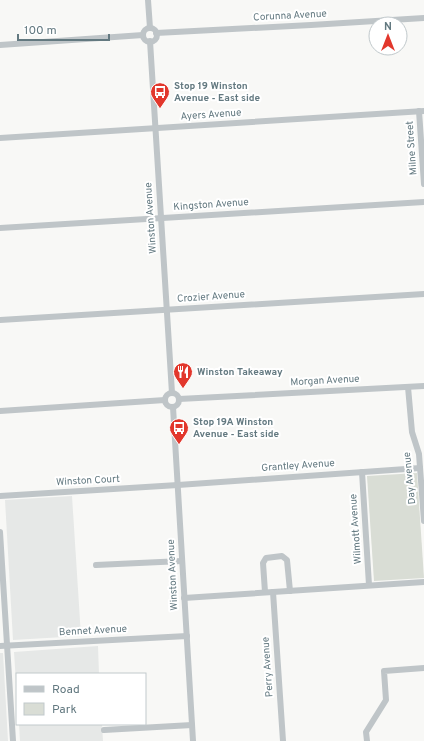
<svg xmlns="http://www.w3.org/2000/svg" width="424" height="741" viewBox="0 0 424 741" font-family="Overpass,sans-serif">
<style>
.built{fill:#e6e8e7}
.green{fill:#d9ddd5}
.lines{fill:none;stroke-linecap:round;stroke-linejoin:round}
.minor{stroke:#bfc5c8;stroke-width:6}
.labels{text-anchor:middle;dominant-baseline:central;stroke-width:4;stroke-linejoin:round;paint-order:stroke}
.street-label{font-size:10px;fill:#637980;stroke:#fff}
.poi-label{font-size:10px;font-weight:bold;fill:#637980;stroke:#fff;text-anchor:start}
</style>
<rect width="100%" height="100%" fill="#f8f8f6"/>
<g class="built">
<polygon points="72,496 81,636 13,640 5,500"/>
<polygon points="98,646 99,674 17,674 17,698 14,652"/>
<polygon points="0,653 3,653 8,741 0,741"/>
<polygon points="19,724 102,724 103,741 20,741"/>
</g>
<polygon class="green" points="417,473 424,578 374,581 367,476"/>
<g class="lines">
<g class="minor">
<polyline points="148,0 150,28"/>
<circle cx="150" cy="35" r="7"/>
<polyline points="156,33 311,25 424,18"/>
<polyline points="150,41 172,393"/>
<polyline points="0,45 143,35"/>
<polyline points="419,111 424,184"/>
<polyline points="0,138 424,111"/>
<polyline points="0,228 424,202"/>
<polyline points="0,320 424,294"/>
<polyline points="408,387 412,432 419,454 424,521"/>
<circle cx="172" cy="400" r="7"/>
<polyline points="179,399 424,386"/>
<polyline points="173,407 193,741"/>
<polyline points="0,411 165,400"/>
<polyline points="362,472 369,585"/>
<polyline points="0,496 178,485 420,468"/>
<polyline points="0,532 13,741"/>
<polyline points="96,565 182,561"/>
<polyline points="265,592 263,563 266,558 282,556 287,560 290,591"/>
<polyline points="273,592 283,741"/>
<polyline points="184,598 424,582"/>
<polyline points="0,646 187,636"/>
<polyline points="104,730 192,725"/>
<polyline points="367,741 366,732 386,700 384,671 424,668"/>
</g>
</g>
<defs>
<symbol id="bus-pin" viewBox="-11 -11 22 30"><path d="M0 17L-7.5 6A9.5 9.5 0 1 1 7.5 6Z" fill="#e2372c" stroke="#fff"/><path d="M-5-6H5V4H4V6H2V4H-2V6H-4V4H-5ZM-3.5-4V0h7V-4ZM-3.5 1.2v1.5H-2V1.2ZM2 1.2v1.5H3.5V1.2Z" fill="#fff"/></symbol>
<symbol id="restaurant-pin" viewBox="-11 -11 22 30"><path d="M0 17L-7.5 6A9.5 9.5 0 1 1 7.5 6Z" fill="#e2372c" stroke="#fff"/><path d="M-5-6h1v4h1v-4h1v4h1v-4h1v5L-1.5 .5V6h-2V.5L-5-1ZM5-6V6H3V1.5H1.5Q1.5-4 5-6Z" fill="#fff"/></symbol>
</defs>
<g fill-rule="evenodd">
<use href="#bus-pin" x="149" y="81" width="22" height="30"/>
<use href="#restaurant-pin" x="172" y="361" width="22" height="30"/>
<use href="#bus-pin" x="168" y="417" width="22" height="30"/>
</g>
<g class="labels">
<g class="street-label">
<text transform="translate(290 16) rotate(-3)">Corunna Avenue</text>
<text transform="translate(211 115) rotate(-4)">Ayers Avenue</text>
<text transform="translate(412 148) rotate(-94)">Milne Street</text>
<text transform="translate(211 205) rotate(-4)">Kingston Avenue</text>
<text transform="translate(151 218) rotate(-94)">Winston Avenue</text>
<text transform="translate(211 297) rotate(-4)">Crozier Avenue</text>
<text transform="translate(325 381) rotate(-3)">Morgan Avenue</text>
<text transform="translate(298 466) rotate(-4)">Grantley Avenue</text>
<text transform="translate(410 478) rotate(-96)">Day Avenue</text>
<text transform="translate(88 481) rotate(-3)">Winston Court</text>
<text transform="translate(356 529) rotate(-94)">Wilmott Avenue</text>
<text transform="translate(173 575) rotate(-93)">Winston Avenue</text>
<text transform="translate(93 631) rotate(-3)">Bennet Avenue</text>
<text transform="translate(268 667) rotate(-94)">Perry Avenue</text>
</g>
<g class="poi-label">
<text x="174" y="86">Stop 19 Winston<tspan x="174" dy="12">Avenue - East side</tspan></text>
<text x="197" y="372">Winston Takeaway</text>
<text x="193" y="422">Stop 19A Winston<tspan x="193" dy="12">Avenue - East side</tspan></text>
</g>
</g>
<rect x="16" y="673" width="130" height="52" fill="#ffffff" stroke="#c1c9cc"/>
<rect x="24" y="686" width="20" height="6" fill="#bfc5c8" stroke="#c1c9cc"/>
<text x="52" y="693" font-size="12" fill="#637980">Road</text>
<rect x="24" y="703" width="20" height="12" fill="#d9ddd5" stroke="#c1c9cc"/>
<text x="52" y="713" font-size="12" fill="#637980">Park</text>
<g transform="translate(388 36)"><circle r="19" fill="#ffffff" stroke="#c1c9cc"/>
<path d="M0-3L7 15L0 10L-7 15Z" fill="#e2372c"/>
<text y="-6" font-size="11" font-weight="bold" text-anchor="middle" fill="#637980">N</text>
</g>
<path d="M18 34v6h91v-6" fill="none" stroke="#637980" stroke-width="2"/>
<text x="24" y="34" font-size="12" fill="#637980" stroke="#ffffff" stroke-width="3" paint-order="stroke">100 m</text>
</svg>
